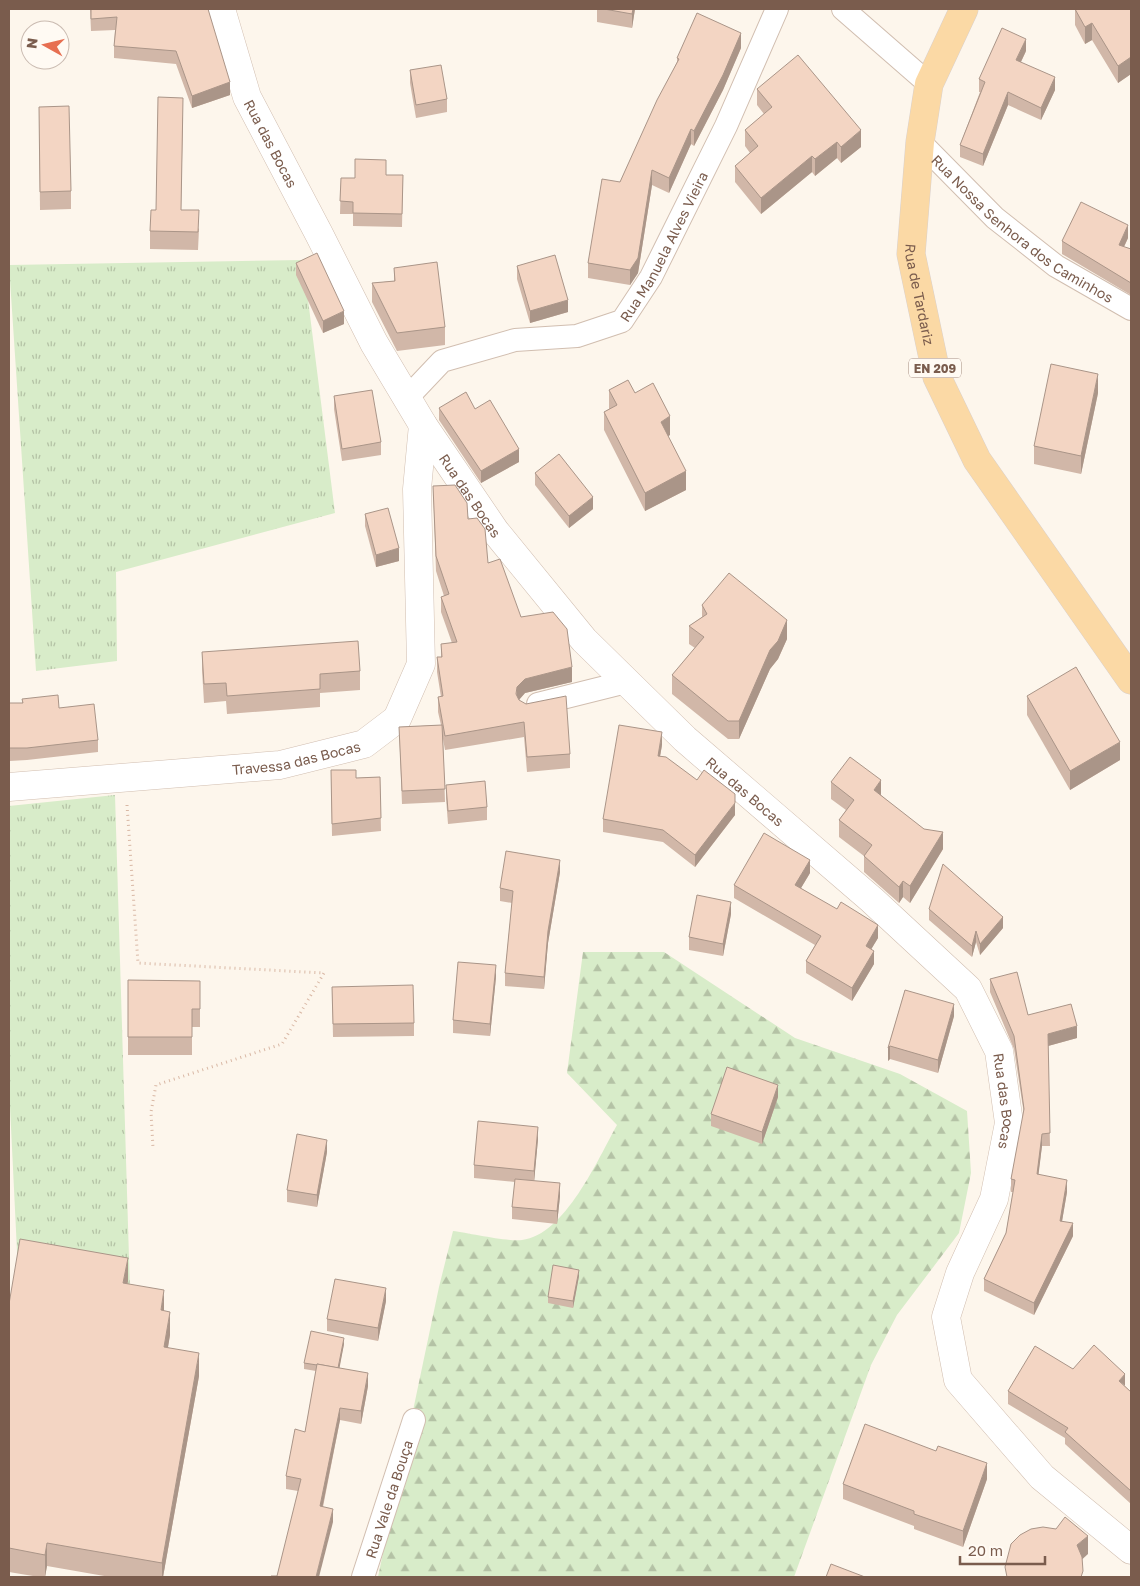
<svg xmlns="http://www.w3.org/2000/svg" width="1140" height="1586" viewBox="0 0 1140 1586" font-family="'Golos Text',sans-serif">
<style>
.grass{fill:url(#grass-tufts)}
.forest{fill:url(#forest-firs)}
.lines{fill:none;stroke-linecap:round;stroke-linejoin:round}
.minor-casing{stroke:#d1beb0;stroke-width:24}
.tertiary-casing{stroke:#d1beb0;stroke-width:29}
.primary-casing{stroke:#dad1cd;stroke-width:29}
.path{stroke:#d9b8a5;stroke-width:3;stroke-dasharray:1 4;stroke-linecap:butt}
.minor{stroke:#fff;stroke-width:22}
.tertiary{stroke:#fff;stroke-width:28}
.primary{stroke:#fbd9a5;stroke-width:28}
.wall{fill:#d1b7a8}
.shaded-wall{fill:#aa9588}
.building{fill:#f3d5c3;stroke:#aa9588}
.labels{text-anchor:middle;dominant-baseline:central;stroke-width:4;stroke-linejoin:round;paint-order:stroke}
.shield{fill:#fffaf3;stroke:#a28b7f;stroke-width:1}
.shield-label{font-size:12px;font-weight:bold;fill:#7a5c4d}
.street-label{font-size:14px;fill:#7a5c4d;stroke:#fffaf3}
</style>
<defs>
<pattern id="grass-tufts" width="24" height="20" patternUnits="userSpaceOnUse" patternTransform="scale(1.25)"><rect width="24" height="20" fill="#d8ecc9"/><path d="M3 7l-1-3M5 7V3M7 7l1-3M15 17l-1-3M17 17v-4M19 17l1-3" fill="none" stroke="#b4c2a5"/></pattern>
<pattern id="forest-firs" width="22" height="20" patternUnits="userSpaceOnUse" patternTransform="scale(1.25)"><rect width="22" height="20" fill="#d8ecc9"/><path d="M5 1l3.5 6h-7zM16 11l3.5 6h-7z" fill="#b4c2a5"/></pattern>
</defs>
<rect width="100%" height="100%" fill="#fdf6ec"/>
<g class="grass">
<polygon points="303,260 335,513 116,572 117,661 36,671 9,265"/>
<polygon points="115,795 130,1291 18,1272 9,1086 9,806"/>
</g>
<path class="forest" d="M583 952H664L795 1038 900 1074 967 1111 971 1173 959 1233 897 1315 871 1365 794 1577H378L439 1287 453 1231C469 1233 508 1242 522 1240 565 1235 598 1159 617 1125L567 1073Z"/>
<g class="lines">
<defs>
<g id="minor">
<polyline points="843,9 929,84"/>
<path id="s1" d="M920 142 995 218 1056 266 1131 309"/>
<path id="s2" d="M407 398 442 361 515 340 577 336 622 321 651 277 726 126 777 9"/>
<polyline points="538,704 626,682"/>
<path id="s3" d="M363 1577 414 1420"/>
</g>
<g id="tertiary">
<path id="s4" d="M221 9 247 97 319 234 374 343 423 425 495 531 584 640 685 739 872 900 968 989 999 1051 1009 1123 994 1199 960 1273 946 1317 958 1380 1042 1477 1131 1550"/>
<path id="s5" d="M9 787 280 765 364 744 397 719 421 664 417 489 423 425"/>
</g>
<g id="primary">
<path id="s6" d="M964 9 929 84 920 142 911 254 937 377 977 460 1131 680"/>
</g>
</defs>
<use href="#minor" class="minor-casing"/>
<use href="#tertiary" class="tertiary-casing"/>
<use href="#primary" class="primary-casing"/>
<polyline class="path" points="127,805 138,963 324,973 282,1044 156,1085 151,1112 153,1148"/>
<use href="#minor" class="minor"/>
<use href="#tertiary" class="tertiary"/>
<use href="#primary" class="primary"/>
</g>
<g class="wall">
<polygon points="90,9 208,9 230,95 192,108 176,64 114,58 114,46 115,30 91,31"/>
<polygon points="597,9 635,9 632,28 597,22"/>
<polygon points="1075,9 1131,9 1131,74 1118,83 1092,40 1085,44 1075,25"/>
<polygon points="741,48 723,90 694,146 691,144 669,193 652,185 638,273 630,285 588,278 588,263 620,182 677,62 677,58"/>
<polygon points="1026,51 1021,62 1055,90 1041,120 1008,105 983,166 960,157 960,145 980,92 979,92 979,79"/>
<polygon points="410,70 447,99 447,112 416,118 410,83"/>
<polygon points="757,89 861,147 841,163 837,158 815,176 812,172 761,214 735,182 735,166 750,153 745,146 745,130 764,114 757,105"/>
<polygon points="39,107 71,191 71,209 40,210"/>
<polygon points="183,116 181,210 199,229 198,250 150,249 150,231 156,210"/>
<polygon points="386,175 403,175 402,227 353,226 353,214 340,214 341,178 355,178"/>
<polygon points="1128,238 1124,247 1131,249 1131,295 1062,254 1062,241"/>
<polygon points="296,263 344,324 323,333 296,275"/>
<polygon points="517,266 568,312 530,323 517,279"/>
<polygon points="394,268 445,327 445,345 397,351 372,302 372,283 394,281"/>
<polygon points="609,390 635,393 670,435 668,436 686,490 645,511 604,430 604,412 609,409"/>
<polygon points="1098,393 1081,474 1034,464 1034,446"/>
<polygon points="334,396 381,442 381,455 342,461 334,409"/>
<polygon points="439,408 519,462 481,483 439,420"/>
<polygon points="535,473 593,509 569,528 535,485"/>
<polygon points="433,486 468,519 488,563 521,617 572,682 525,693 519,700 570,754 570,768 527,772 524,737 445,750 443,739 445,802 402,804 399,727 441,725 438,712 438,697 441,697 437,672 437,657 441,657 441,644 452,643 441,612 441,597 444,596 436,571"/>
<polygon points="365,514 399,561 376,567 365,526"/>
<polygon points="702,605 787,639 778,659 770,669 739,739 728,739 672,694 672,675 695,648 689,644 689,626 702,617"/>
<polygon points="202,652 360,671 360,690 320,693 320,707 227,714 226,701 204,703 202,670"/>
<polygon points="1027,696 1120,760 1070,790 1027,715"/>
<polygon points="22,699 59,708 98,740 98,752 27,760 9,761 9,703 22,703"/>
<polygon points="662,745 660,756 735,815 695,867 663,842 603,832 603,819"/>
<polygon points="331,770 356,778 380,777 381,831 332,836"/>
<polygon points="831,782 881,795 943,849 910,903 903,897 899,903 864,872 864,856 839,837 839,820 846,810 831,799"/>
<polygon points="446,785 487,807 487,820 448,824 446,798"/>
<polygon points="560,872 548,943 544,989 505,986 505,973 512,903 500,901 500,888"/>
<polygon points="810,873 801,888 878,938 871,949 874,964 852,1001 806,973 806,961 815,945 734,898 734,885"/>
<polygon points="929,909 1003,928 980,955 976,942 972,957 929,920"/>
<polygon points="731,914 723,956 689,950 689,937"/>
<polygon points="496,977 490,1036 453,1033 453,1020"/>
<polygon points="990,979 1028,1015 1077,1038 1048,1046 1050,1146 1042,1146 1038,1175 1067,1192 1062,1221 1073,1236 1034,1315 984,1291 984,1279 1006,1233 1013,1192 1011,1192 1011,1179 1024,1114 1014,1049 990,992"/>
<polygon points="128,980 200,981 200,1027 192,1027 192,1055 128,1055"/>
<polygon points="332,987 414,1023 414,1036 333,1037"/>
<polygon points="905,990 954,1016 938,1073 890,1059 888,1061 888,1048"/>
<polygon points="778,1097 762,1144 711,1126 711,1114"/>
<polygon points="538,1139 534,1181 560,1196 557,1224 512,1219 512,1207 515,1182 474,1178 474,1165"/>
<polygon points="327,1152 317,1207 287,1202 287,1190"/>
<polygon points="579,1276 573,1308 548,1303 548,1297"/>
<polygon points="128,1281 127,1283 164,1311 170,1335 168,1347 199,1376 163,1577 110,1577 47,1566 45,1577 39,1577 9,1572 9,1304"/>
<polygon points="386,1301 378,1341 327,1331 327,1319"/>
<polygon points="344,1344 339,1368 368,1386 361,1424 340,1420 323,1507 333,1522 298,1491 286,1489 286,1476 305,1432 316,1371 304,1369 304,1363"/>
<polygon points="1073,1369 1125,1386 1131,1392 1131,1504 1065,1444 1065,1438 1008,1404 1008,1391"/>
<polygon points="987,1479 963,1547 914,1529 914,1526 843,1499 843,1484"/>
</g>
<g class="shaded-wall">
<polygon points="633,9 635,9 632,28 632,14"/>
<polygon points="1092,23 1092,40 1085,44 1085,27"/>
<polygon points="741,33 741,48 723,90 694,146 694,131"/>
<polygon points="1026,39 1026,51 1016,72 1016,60"/>
<polygon points="1131,57 1131,74 1118,83 1118,66"/>
<polygon points="1055,77 1055,90 1041,120 1041,108"/>
<polygon points="230,82 230,95 192,108 192,96"/>
<polygon points="1008,92 1008,105 983,166 983,154"/>
<polygon points="691,129 691,144 669,193 669,178"/>
<polygon points="861,130 861,147 841,163 841,147"/>
<polygon points="837,142 837,158 815,176 815,159"/>
<polygon points="812,156 812,172 761,214 761,198"/>
<polygon points="652,170 652,185 638,273 630,285 630,270"/>
<polygon points="1128,225 1128,238 1119,257 1119,245"/>
<polygon points="568,300 568,312 530,323 530,311"/>
<polygon points="344,311 344,324 323,333 323,321"/>
<polygon points="1098,374 1098,393 1081,474 1081,456"/>
<polygon points="670,416 670,435 661,440 661,422"/>
<polygon points="519,449 519,462 481,483 481,471"/>
<polygon points="686,471 686,490 645,511 645,493"/>
<polygon points="593,497 593,509 569,528 569,516"/>
<polygon points="399,548 399,561 376,567 376,555"/>
<polygon points="787,620 787,639 778,659 770,669 739,739 739,721 770,650"/>
<polygon points="572,667 572,682 525,693 517,702 517,687 525,679"/>
<polygon points="662,732 662,745 658,768 658,756"/>
<polygon points="1120,742 1120,760 1070,790 1070,771"/>
<polygon points="881,780 881,797 874,790"/>
<polygon points="735,803 735,815 695,867 695,855"/>
<polygon points="943,832 943,849 910,903 910,886"/>
<polygon points="560,860 560,872 548,943 544,989 544,977 548,931"/>
<polygon points="810,860 810,873 795,898 795,885"/>
<polygon points="903,881 903,897 899,903 899,887"/>
<polygon points="731,902 731,914 723,956 723,944"/>
<polygon points="1003,917 1003,928 980,955 980,944"/>
<polygon points="878,925 878,938 866,958 866,946"/>
<polygon points="976,931 976,942 972,957 972,946"/>
<polygon points="874,951 874,964 852,1001 852,988"/>
<polygon points="496,965 496,977 490,1036 490,1024"/>
<polygon points="954,1004 954,1016 938,1073 938,1060"/>
<polygon points="1077,1026 1077,1038 1048,1046 1048,1034"/>
<polygon points="890,1046 890,1059 888,1061 888,1048"/>
<polygon points="778,1085 778,1097 762,1144 762,1132"/>
<polygon points="538,1127 538,1139 534,1183 534,1171"/>
<polygon points="1042,1134 1042,1146 1037,1187 1037,1174"/>
<polygon points="327,1140 327,1152 317,1207 317,1195"/>
<polygon points="1067,1180 1067,1192 1060,1233 1060,1221"/>
<polygon points="560,1183 560,1196 557,1224 557,1211"/>
<polygon points="1073,1223 1073,1236 1034,1315 1034,1303"/>
<polygon points="128,1258 128,1281 123,1306 123,1283"/>
<polygon points="579,1270 579,1276 573,1308 573,1301"/>
<polygon points="386,1288 386,1301 378,1341 378,1328"/>
<polygon points="164,1290 164,1313 161,1310"/>
<polygon points="170,1312 170,1335 164,1370 164,1347"/>
<polygon points="344,1338 344,1344 338,1376 338,1369"/>
<polygon points="199,1353 199,1376 163,1577 162,1577 162,1563"/>
<polygon points="368,1373 368,1386 361,1424 361,1411"/>
<polygon points="1125,1374 1125,1386 1119,1381"/>
<polygon points="340,1408 340,1420 320,1519 320,1506"/>
<polygon points="987,1463 987,1479 963,1547 963,1531"/>
<polygon points="333,1509 333,1522 319,1577 316,1577"/>
<polygon points="1088,1536 1088,1554 1077,1564 1077,1545"/>
<polygon points="47,1543 47,1566 45,1577 45,1555"/>
</g>
<g class="building">
<polygon points="91,9 208,9 230,82 192,96 176,51 114,46 117,17 91,19"/>
<polygon points="604,9 633,9 632,14"/>
<polygon points="1075,9 1131,9 1131,57 1118,66 1092,23 1085,27"/>
<polygon points="697,13 741,33 723,75 694,131 691,129 669,178 652,170 638,258 630,270 588,263 602,179 620,182 657,100 679,59 677,58"/>
<polygon points="1002,28 1026,39 1016,60 1055,77 1041,108 1008,92 983,154 960,145 985,82 979,79"/>
<polygon points="798,55 861,130 841,147 837,142 815,159 812,156 761,198 735,166 758,146 745,130 772,107 757,89"/>
<polygon points="441,65 447,99 416,105 410,70"/>
<polygon points="158,97 183,98 181,210 199,210 198,232 150,231 151,210 156,210"/>
<polygon points="69,106 71,191 40,192 39,107"/>
<polygon points="355,159 386,160 386,175 403,175 402,214 353,213 353,202 340,201 341,178 355,178"/>
<polygon points="1081,202 1128,225 1119,245 1131,249 1131,283 1062,241"/>
<polygon points="317,253 344,311 323,321 296,263"/>
<polygon points="555,255 568,300 530,311 517,266"/>
<polygon points="437,262 445,327 397,333 372,283 395,281 394,268"/>
<polygon points="1051,364 1098,374 1081,456 1034,446"/>
<polygon points="628,380 635,393 653,383 670,416 661,422 686,471 645,493 604,412 617,405 609,390"/>
<polygon points="372,390 381,442 342,449 334,396"/>
<polygon points="466,392 475,409 490,400 519,449 481,471 439,408"/>
<polygon points="559,454 593,497 569,516 535,473"/>
<polygon points="455,485 467,503 468,519 477,518 485,529 488,563 500,559 521,617 553,612 567,629 572,667 525,679 517,687 516,694 519,700 526,704 566,696 570,754 527,757 524,722 445,736 438,697 443,696 437,657 442,657 441,644 457,642 441,597 449,594 436,556 433,486"/>
<polygon points="388,508 399,548 376,555 365,514"/>
<polygon points="729,573 787,620 778,641 770,650 739,721 728,721 672,675 704,637 689,626 707,614 702,605"/>
<polygon points="358,641 360,671 320,674 320,689 227,696 226,683 204,684 202,652"/>
<polygon points="1076,667 1120,742 1070,771 1027,696"/>
<polygon points="58,695 59,708 94,704 98,740 27,748 9,748 9,703 23,703 22,699"/>
<polygon points="442,725 445,789 402,791 399,727"/>
<polygon points="619,725 662,732 658,756 666,757 697,780 704,770 735,794 735,803 695,855 663,830 603,819"/>
<polygon points="850,757 881,780 874,790 924,829 943,832 910,886 903,881 899,887 864,856 872,845 839,820 854,800 831,782"/>
<polygon points="331,770 356,770 356,778 380,777 381,818 332,824"/>
<polygon points="485,781 487,807 448,811 446,785"/>
<polygon points="764,833 810,860 795,885 837,909 841,902 878,925 866,946 874,951 852,988 806,961 821,936 734,885"/>
<polygon points="506,851 560,860 548,931 544,977 505,973 513,891 500,888"/>
<polygon points="943,864 1003,917 980,944 976,931 972,946 929,909"/>
<polygon points="697,895 731,902 723,944 689,937"/>
<polygon points="458,962 496,965 490,1024 453,1020"/>
<polygon points="1017,972 1028,1015 1071,1004 1077,1026 1048,1034 1050,1133 1042,1134 1037,1174 1067,1180 1060,1221 1073,1223 1034,1303 984,1279 1006,1233 1015,1180 1011,1179 1024,1109 1014,1036 990,979"/>
<polygon points="128,980 200,981 200,1009 192,1009 192,1037 128,1037"/>
<polygon points="413,985 414,1023 333,1024 332,987"/>
<polygon points="905,990 954,1004 938,1060 890,1046 888,1048"/>
<polygon points="727,1067 778,1085 762,1132 711,1114"/>
<polygon points="478,1121 538,1127 534,1171 474,1165"/>
<polygon points="297,1134 327,1140 317,1195 287,1190"/>
<polygon points="515,1179 560,1183 557,1211 512,1207"/>
<polygon points="20,1239 128,1258 123,1283 164,1290 161,1310 170,1312 164,1347 199,1353 162,1563 47,1543 45,1555 9,1548 9,1304"/>
<polygon points="553,1265 579,1270 573,1301 548,1297"/>
<polygon points="335,1279 386,1288 378,1328 327,1319"/>
<polygon points="311,1331 344,1338 338,1368 317,1364 317,1365 304,1363"/>
<polygon points="1094,1345 1125,1374 1119,1381 1131,1392 1131,1491 1065,1432 1068,1428 1008,1391 1035,1346 1073,1369"/>
<polygon points="317,1364 368,1373 361,1411 340,1408 320,1506 333,1509 316,1577 271,1577 271,1576 277,1576 301,1479 286,1476 295,1429 305,1432"/>
<polygon points="865,1424 936,1451 938,1446 987,1463 963,1531 914,1514 914,1511 843,1484"/>
<polygon points="1065,1517 1088,1536 1077,1545 1082,1557 1083,1571 1081,1577 1007,1577 1005,1567 1011,1544 1020,1535 1031,1529 1043,1527 1056,1529"/>
<polygon points="831,1564 865,1577 826,1577"/>
</g>
<g class="labels">
<rect class="shield" x="909" y="358.5" width="52" height="19" rx="4"/>
<g class="shield-label">
<text x="935" y="368">EN 209</text>
</g>
<g class="street-label">
<text stroke="none"><textPath href="#s4" startOffset="144">Rua das Bocas</textPath></text>
<text stroke="none"><textPath href="#s1" startOffset="135">Rua Nossa Senhora dos Caminhos</textPath></text>
<text stroke="none"><textPath href="#s2" startOffset="322">Rua Manuela Alves Vieira</textPath></text>
<text stroke="none"><textPath href="#s6" startOffset="295">Rua de Tardariz</textPath></text>
<text stroke="none"><textPath href="#s4" startOffset="549">Rua das Bocas</textPath></text>
<text stroke="none"><textPath href="#s5" startOffset="289">Travessa das Bocas</textPath></text>
<text stroke="none"><textPath href="#s4" startOffset="954">Rua das Bocas</textPath></text>
<text stroke="none"><textPath href="#s4" startOffset="1372">Rua das Bocas</textPath></text>
<text stroke="none"><textPath href="#s3" startOffset="82">Rua Vale da Bouça</textPath></text>
</g>
</g>
<rect width="1140" height="1586" fill="none" stroke="#7a5c4d" stroke-width="20"/>
<g transform="translate(45 45) rotate(278)"><circle r="24" fill="#fffaf3" stroke="#cabbb1"/>
<path d="M0-4L9 19L0 12L-9 19Z" fill="#e76f51"/>
<text y="-8" font-size="14" font-weight="bold" text-anchor="middle" fill="#7a5c4d">N</text>
</g>
<path d="M960 1556v8h85v-8" fill="none" stroke="#7a5c4d" stroke-width="2.5"/>
<text x="968" y="1556" font-size="15" fill="#7a5c4d" stroke="#fffaf3" stroke-width="4" paint-order="stroke">20 m</text>
</svg>
